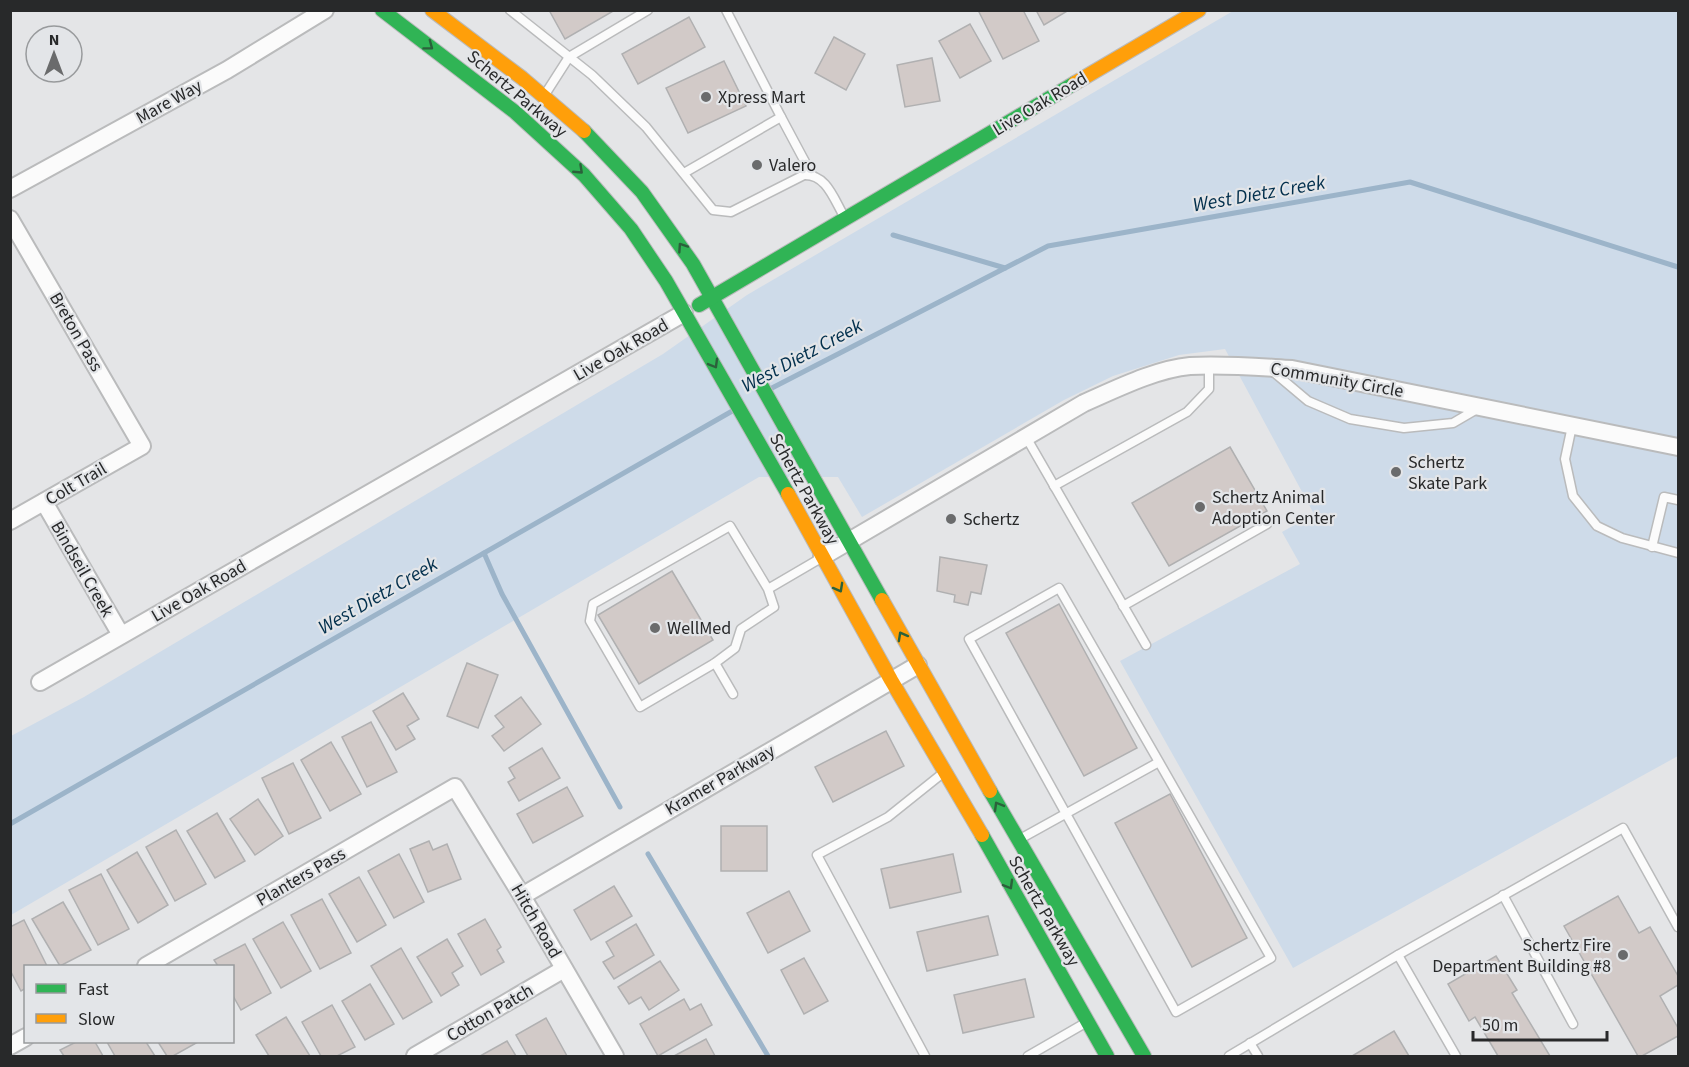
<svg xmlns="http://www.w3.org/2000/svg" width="1689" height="1067" viewBox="0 0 1689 1067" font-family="'Source Sans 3',sans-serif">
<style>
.green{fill:#cedbe9}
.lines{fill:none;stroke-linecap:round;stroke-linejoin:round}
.stream{stroke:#9cb4c9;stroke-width:5}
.building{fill:#d2cac8;stroke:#b0b0b1;stroke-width:1.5}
.lane-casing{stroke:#babbbc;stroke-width:11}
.street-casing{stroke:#babbbc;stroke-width:20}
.fast-casing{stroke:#babbbc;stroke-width:16}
.slow-casing{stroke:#babbbc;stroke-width:16}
.lane{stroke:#fbfbfb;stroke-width:8}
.street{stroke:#fbfbfb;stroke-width:16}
.fast{stroke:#30b455;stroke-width:14}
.slow{stroke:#ff9f0a;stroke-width:14}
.oneway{stroke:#2b613b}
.poi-dot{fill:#6a6b6c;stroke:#e3e5e8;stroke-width:2}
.labels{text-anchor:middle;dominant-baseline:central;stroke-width:4.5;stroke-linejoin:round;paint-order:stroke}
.street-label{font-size:18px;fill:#28292a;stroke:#e3e5e8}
.poi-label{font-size:18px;fill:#28292a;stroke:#e3e5e8;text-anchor:start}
.water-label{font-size:20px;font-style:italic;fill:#022f4c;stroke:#e3e5e8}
</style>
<rect width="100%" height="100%" fill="#e4e5e7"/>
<polygon class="green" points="1233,11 1678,11 1678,756 1293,968 1120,661 1300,564 1282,532 1314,514 1225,349 1179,355 1113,376 1064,400 862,517 838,477 759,477 11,915 11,736 84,697 663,354 747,295"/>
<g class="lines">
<g class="stream">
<polyline points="893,235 1005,268"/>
<polyline points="770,389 1048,246 1410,182 1678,267"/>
<polyline points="484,553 502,594 620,807"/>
<polyline points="10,824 734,410"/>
<polyline points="648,854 768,1056"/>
</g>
</g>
<g class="building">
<polygon points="549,10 615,10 565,39"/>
<polygon points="978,10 1023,10 1039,41 1003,59"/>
<polygon points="1036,10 1069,10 1044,25"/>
<polygon points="689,17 705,47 638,84 622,54"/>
<polygon points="970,24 991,61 960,78 939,41"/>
<polygon points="834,37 865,54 846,90 815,73"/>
<polygon points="932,58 940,101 905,107 897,65"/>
<polygon points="724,61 746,106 688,133 666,88"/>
<polygon points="1230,447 1267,511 1169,566 1132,503"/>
<polygon points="940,557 987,565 981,594 971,592 968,605 954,602 955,595 937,591"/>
<polygon points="672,571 713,640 639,684 598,615"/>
<polygon points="1059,604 1137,748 1084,776 1006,633"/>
<polygon points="467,663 498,675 478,728 447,716"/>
<polygon points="403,693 419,719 407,726 415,739 396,750 373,711"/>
<polygon points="521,697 541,724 504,751 492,736 504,727 495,716"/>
<polygon points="371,722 397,772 367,787 342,737"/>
<polygon points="886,731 904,766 833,802 815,767"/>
<polygon points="331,742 361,794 330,811 301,760"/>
<polygon points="542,748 560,778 519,801 508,782 515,778 509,768"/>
<polygon points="293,763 321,818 289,834 262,778"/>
<polygon points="567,787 583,816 533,843 517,814"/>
<polygon points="1170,794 1247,938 1192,967 1115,823"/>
<polygon points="258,799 283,836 255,855 230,819"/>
<polygon points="217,813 245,861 215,878 187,831"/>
<rect x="721" y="826" width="46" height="45"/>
<polygon points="176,830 206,884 175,901 146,847"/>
<polygon points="429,841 433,850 447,844 461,879 428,892 410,849"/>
<polygon points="137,852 168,905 138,923 107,870"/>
<polygon points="399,854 424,902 394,918 368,871"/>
<polygon points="953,854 961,892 890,908 881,869"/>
<polygon points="101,874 129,929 98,945 69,890"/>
<polygon points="359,877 386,925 357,942 329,894"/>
<polygon points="614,886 632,916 591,940 574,910"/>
<polygon points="789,891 810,931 768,953 747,913"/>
<polygon points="1618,896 1639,933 1650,927 1678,976 1678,985 1660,996 1678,1028 1678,1036 1642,1056 1638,1056 1564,926"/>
<polygon points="322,899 351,953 320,969 291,915"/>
<polygon points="63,902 91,950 60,966 32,919"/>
<polygon points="988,916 998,955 927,971 917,932"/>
<polygon points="485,919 501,947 497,950 504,962 481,975 458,934"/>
<polygon points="24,920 47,966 26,966 26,988 21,991 10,970 10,927"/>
<polygon points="283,922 311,971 281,988 253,939"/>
<polygon points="636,924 654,955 614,979 603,962 614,956 606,942"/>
<polygon points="447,939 463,966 452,973 459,985 441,996 417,957"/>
<polygon points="245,944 271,993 241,1010 232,994 232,966 218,966 214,960"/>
<polygon points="401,948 432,1002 403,1019 371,966"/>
<polygon points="1496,956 1517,990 1512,993 1550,1056 1498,1056 1475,1017 1469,1021 1448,984"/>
<polygon points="804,958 828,1001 804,1014 781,970"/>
<polygon points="660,961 679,990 649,1010 641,997 629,1004 618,987"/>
<polygon points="1025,979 1034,1017 963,1033 954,995"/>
<polygon points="370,984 394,1024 365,1040 342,1001"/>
<polygon points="684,999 690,1010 701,1004 712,1025 658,1056 640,1024"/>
<polygon points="332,1005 355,1047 337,1056 321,1056 302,1022"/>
<polygon points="286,1017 310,1056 269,1056 256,1035"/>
<polygon points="546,1018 567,1056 528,1056 516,1035"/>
<polygon points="1394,1031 1409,1056 1352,1056"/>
<polygon points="706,1039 715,1056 674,1056"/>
<polygon points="507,1041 516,1056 480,1056"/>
<polygon points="76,1042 95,1042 103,1056 64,1056 60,1050"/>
<polygon points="107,1042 146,1042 155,1056 115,1056"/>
<polygon points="158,1042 198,1042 173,1056 167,1056"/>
</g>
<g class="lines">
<defs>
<g id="lane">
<path d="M510 10 592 75 646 127 713 210 731 212 804 175C827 174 834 200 845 218"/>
<polyline points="544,96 569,57 648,10"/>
<polyline points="781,117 812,175"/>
<polyline points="684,173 781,117 726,10"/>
<polyline points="1270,369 1308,401 1350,419 1404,428 1453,423 1477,409"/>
<polyline points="1572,426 1565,459 1573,496 1597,526 1622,538 1678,553"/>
<polyline points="1026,437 1146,645"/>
<polyline points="1054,486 1187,412 1209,389 1209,366"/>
<polyline points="1652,547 1664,497 1678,500"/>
<polyline points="768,589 774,607 741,629 735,648 715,663 640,707 590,621 593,604 730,526 768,589 821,558"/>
<polyline points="1123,606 1267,524"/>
<polyline points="715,663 733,694"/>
<polyline points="1020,839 1159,762 1059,588 969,639 1176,1012 1271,958 1159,762"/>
<polyline points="1503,895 1573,1024"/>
<polyline points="1398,955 1623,828 1678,927"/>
<polyline points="1250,1043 1258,1056"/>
<polyline points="925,1056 817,855 888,817 943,773"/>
<polyline points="1028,1056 1087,1022"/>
<polyline points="1229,1056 1398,955 1456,1056"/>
</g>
<g id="street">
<polyline points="10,189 227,70 325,10"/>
<polyline points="10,219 142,446 10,521"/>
<polyline points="44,502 121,635"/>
<path d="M822 557 1084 403C1116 389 1156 369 1190 366 1224 364 1258 367 1292 369L1678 447"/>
<polyline points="40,682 684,313"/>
<polyline points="522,896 918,665"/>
<polyline points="146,966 455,787 522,896 615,1056"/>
<polyline points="10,1046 26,1037"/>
<polyline points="415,1056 564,969"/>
</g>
<g id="fast">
<polyline points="382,10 515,112 584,175 631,229 666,281 788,494"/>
<polyline points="584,131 642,192 693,264 882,600"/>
<polyline points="699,305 1075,83"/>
<polyline points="990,791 1144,1056"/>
<polyline points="982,835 1107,1056"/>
</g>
<g id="slow">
<polyline points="432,10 522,78 584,131"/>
<polyline points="1075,83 1199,10"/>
<polyline points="788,494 891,680 982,835"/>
<polyline points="882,600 990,791"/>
</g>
</defs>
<use href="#lane" class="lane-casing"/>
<use href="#street" class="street-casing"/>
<use href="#fast" class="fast-casing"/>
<use href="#slow" class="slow-casing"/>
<use href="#lane" class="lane"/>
<use href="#street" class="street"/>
<use href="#fast" class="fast"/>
<use href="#slow" class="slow"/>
</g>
<defs><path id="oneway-chevron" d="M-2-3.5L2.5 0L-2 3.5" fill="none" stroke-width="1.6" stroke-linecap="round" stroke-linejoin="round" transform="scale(1.5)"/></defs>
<g class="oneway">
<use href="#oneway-chevron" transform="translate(429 46) rotate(37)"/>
<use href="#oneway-chevron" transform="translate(579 170) rotate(43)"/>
<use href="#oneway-chevron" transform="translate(682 247) rotate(-124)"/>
<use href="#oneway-chevron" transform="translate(714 364) rotate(60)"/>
<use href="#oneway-chevron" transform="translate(839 588) rotate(61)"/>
<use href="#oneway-chevron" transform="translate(902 636) rotate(-119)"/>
<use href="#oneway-chevron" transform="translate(998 806) rotate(-120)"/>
<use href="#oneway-chevron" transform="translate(1009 885) rotate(60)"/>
</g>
<g class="poi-dot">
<circle cx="706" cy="97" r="6"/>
<circle cx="757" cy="165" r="6"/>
<circle cx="1396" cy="472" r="6"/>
<circle cx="1200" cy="507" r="6"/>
<circle cx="951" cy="519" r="6"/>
<circle cx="655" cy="628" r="6"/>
<circle cx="1623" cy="955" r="6"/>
</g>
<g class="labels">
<g class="street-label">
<text transform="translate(517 94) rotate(40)">Schertz Parkway</text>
<text transform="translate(169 102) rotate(-29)">Mare Way</text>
<text transform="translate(1040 104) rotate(-31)">Live Oak Road</text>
<text transform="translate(76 332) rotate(60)">Breton Pass</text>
<text transform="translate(621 350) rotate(-30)">Live Oak Road</text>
<text transform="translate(1337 380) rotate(10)">Community Circle</text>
<text transform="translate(76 484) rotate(-30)">Colt Trail</text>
<text transform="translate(804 489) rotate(61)">Schertz Parkway</text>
<text transform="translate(82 569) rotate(60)">Bindseil Creek</text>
<text transform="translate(199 591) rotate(-30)">Live Oak Road</text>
<text transform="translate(720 780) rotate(-30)">Kramer Parkway</text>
<text transform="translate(301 877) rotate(-30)">Planters Pass</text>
<text transform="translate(1044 911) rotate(60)">Schertz Parkway</text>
<text transform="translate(536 921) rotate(60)">Hitch Road</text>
<text transform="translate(490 1013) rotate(-30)">Cotton Patch</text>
</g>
<g class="poi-label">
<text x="718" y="97">Xpress Mart</text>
<text x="769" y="165">Valero</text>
<text x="1408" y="462">Schertz<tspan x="1408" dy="21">Skate Park</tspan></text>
<text x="1212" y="497">Schertz Animal<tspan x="1212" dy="21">Adoption Center</tspan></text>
<text x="963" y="519">Schertz</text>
<text x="667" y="628">WellMed</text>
<text x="1611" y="945" text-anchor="end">Schertz Fire<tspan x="1611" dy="21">Department Building #8</tspan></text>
</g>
<g class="water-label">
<text transform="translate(1259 194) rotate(-10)">West Dietz Creek</text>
<text transform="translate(802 356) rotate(-28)">West Dietz Creek</text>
<text transform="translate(378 596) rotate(-30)">West Dietz Creek</text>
</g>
</g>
<rect width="1689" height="1067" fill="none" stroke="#28292a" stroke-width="24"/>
<rect x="24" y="965" width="210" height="78" fill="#e3e5e8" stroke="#989a9c" stroke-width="1.5"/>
<rect x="36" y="984" width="30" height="9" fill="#30b455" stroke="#989a9c" stroke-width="1.5"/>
<text x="78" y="995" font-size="18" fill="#28292a">Fast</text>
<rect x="36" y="1014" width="30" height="9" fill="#ff9f0a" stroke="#989a9c" stroke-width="1.5"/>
<text x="78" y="1025" font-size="18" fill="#28292a">Slow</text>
<g transform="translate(54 54)"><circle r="28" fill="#e3e5e8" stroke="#989a9c" stroke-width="1.5"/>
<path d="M0-4.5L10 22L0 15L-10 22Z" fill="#6a6b6c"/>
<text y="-9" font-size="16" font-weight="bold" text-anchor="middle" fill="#28292a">N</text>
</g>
<path d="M1473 1031v9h134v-9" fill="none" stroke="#28292a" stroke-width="3"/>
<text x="1482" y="1031" font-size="18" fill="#28292a" stroke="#e3e5e8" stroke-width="4.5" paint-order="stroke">50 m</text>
</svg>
